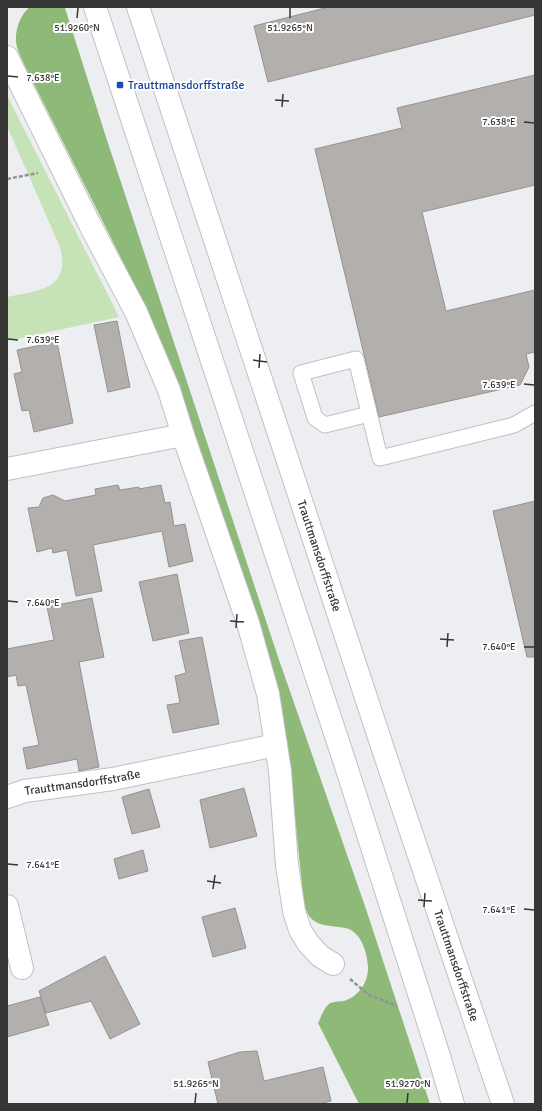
<svg xmlns="http://www.w3.org/2000/svg" width="542" height="1111" viewBox="0 0 542 1111" font-family="Signika,sans-serif">
<style>
.green{fill:#c5e3b7}
.forest{fill:#8eb979}
.building{fill:#b2afad;stroke:#959190}
.lines{fill:none;stroke-linecap:round;stroke-linejoin:round}
.service-casing{stroke:#c0c1c4;stroke-width:17}
.minor-casing{stroke:#c0c1c4;stroke-width:24}
.secondary-casing{stroke:#c0c1c4;stroke-width:24}
.path{stroke:#929395;stroke-width:2.5;stroke-dasharray:4 2;stroke-linecap:butt}
.service{stroke:#fff;stroke-width:15}
.minor{stroke:#fff;stroke-width:22}
.secondary{stroke:#fff;stroke-width:22}
.ticks{fill:none;stroke:#363637;stroke-width:1.5}
.transit-dot{fill:#1a4fb4;stroke:#fff;stroke-width:1.5}
.labels{text-anchor:middle;dominant-baseline:central;stroke-width:4;stroke-linejoin:round;paint-order:stroke}
.transit-label{font-size:12px;fill:#164399;stroke:#fff;text-anchor:start}
.street-label{font-size:12px;fill:#363637;stroke:#fff}
.ticks-label{font-size:10px;text-anchor:middle;fill:#363637;stroke:#fff;stroke-width:4;stroke-linejoin:round;paint-order:stroke}
</style>
<rect width="100%" height="100%" fill="#edeef1"/>
<path class="green" d="M7 95 18 117 119 317 7 341V297C39 290 71 290 60 247L7 126Z"/>
<path class="forest" d="M30 7 65 8 105 134 278 657 366 909 430 1104H359L318 1023C321 1017 324 1008 329 1004 333 1001 339 1002 344 1001 359 997 369 981 368 966 367 953 362 935 349 929 343 927 336 927 330 926 324 925 318 924 313 920 308 916 306 910 304 904L288 749 279 692 270 660 178 383 165 350 128 272 24 64C21 57 17 50 16 42 15 31 20 14 30 7Z"/>
<g class="building">
<polygon points="329,7 535,7 535,15 268,82 254,26"/>
<polygon points="535,75 535,185 422,212 446,311 535,290 535,352 526,354 529,367 520,385 379,417 315,149 402,128 397,108"/>
<polygon points="117,321 130,387 108,392 94,325"/>
<polygon points="57,342 73,423 34,432 29,410 22,411 14,374 22,372 17,350"/>
<polygon points="118,485 120,490 139,487 139,489 161,485 165,503 170,502 174,526 185,524 193,561 169,567 162,531 93,545 102,591 76,596 67,550 53,553 52,548 37,552 28,508 39,507 43,498 53,495 65,501 96,495 95,489"/>
<polygon points="535,501 535,657 527,657 493,511"/>
<polygon points="177,574 189,633 153,641 139,582"/>
<polygon points="92,598 104,657 79,662 99,767 79,771 77,759 27,769 23,748 39,745 26,685 18,686 16,675 7,677 7,649 54,640 47,607"/>
<polygon points="202,637 219,724 173,733 167,705 180,703 175,676 186,673 179,641"/>
<polygon points="244,788 257,836 210,848 200,800"/>
<polygon points="149,789 160,827 132,834 122,797"/>
<polygon points="143,850 148,871 119,879 114,859"/>
<polygon points="235,908 246,948 213,957 202,917"/>
<polygon points="105,956 140,1024 110,1039 91,1001 46,1013 39,991"/>
<polygon points="40,997 49,1025 7,1037 7,1006"/>
<polygon points="257,1051 264,1081 323,1067 331,1101 318,1104 218,1104 208,1062 240,1052"/>
</g>
<g class="lines">
<defs>
<polyline id="service" points="369,414 325,425 315,418 301,373 356,359 380,458 514,425 535,413"/>
<g id="minor">
<polyline points="7,57 90,225 136,312 169,390 183,435 248,623 268,694 280,771 287,865 294,911 300,930 308,943 320,956 333,964"/>
<polyline points="7,469 183,435"/>
<path id="s1" d="M7 797 25 791 113 779 276 745"/>
<polyline points="7,906 22,968"/>
</g>
<g id="secondary">
<polyline points="95,7 345,763 439,1056 453,1104"/>
<path id="s2" d="M138 7 385 755 503 1104"/>
</g>
</defs>
<use href="#service" class="service-casing"/>
<use href="#minor" class="minor-casing"/>
<use href="#secondary" class="secondary-casing"/>
<g class="path">
<polyline points="7,179 38,173"/>
<polyline points="350,979 369,995 397,1006"/>
</g>
<use href="#service" class="service"/>
<use href="#minor" class="minor"/>
<use href="#secondary" class="secondary"/>
</g>
<path class="ticks" d="M77 18 78 8M290 18V8M8 76 18 77M275 100 289 101M282 107 283 94M524 122 534 123M8 339 18 340M253 360 267 362M259 368 260 354M524 384 534 385M8 601 18 602M230 621 244 622M236 628 237 614M440 639 454 640M447 647 448 633M524 647H534M8 864 18 865M207 881 221 883M213 889 215 875M418 900 432 901M424 907 425 893M524 909 534 910M195 1103 196 1093M407 1103 408 1093"/>
<rect class="transit-dot" x="116" y="81" width="8" height="8" rx="2"/>
<g class="labels">
<g class="transit-label">
<text x="128" y="85">Trauttmansdorffstraße</text>
</g>
<g class="street-label">
<text stroke="none"><textPath href="#s2" startOffset="578">Trauttmansdorffstraße</textPath></text>
<text stroke="none"><textPath href="#s1" startOffset="77">Trauttmansdorffstraße</textPath></text>
<text stroke="none"><textPath href="#s2" startOffset="1010">Trauttmansdorffstraße</textPath></text>
</g>
</g>
<g class="ticks-label">
<text x="77" y="31">51.9260°N</text>
<text x="290" y="31">51.9265°N</text>
<text x="43" y="81">7.638°E</text>
<text x="499" y="125">7.638°E</text>
<text x="43" y="343">7.639°E</text>
<text x="499" y="388">7.639°E</text>
<text x="43" y="606">7.640°E</text>
<text x="499" y="650">7.640°E</text>
<text x="43" y="868">7.641°E</text>
<text x="499" y="913">7.641°E</text>
<text x="196" y="1087">51.9265°N</text>
<text x="408" y="1087">51.9270°N</text>
</g>
<rect width="542" height="1111" fill="none" stroke="#363637" stroke-width="16"/>
</svg>
